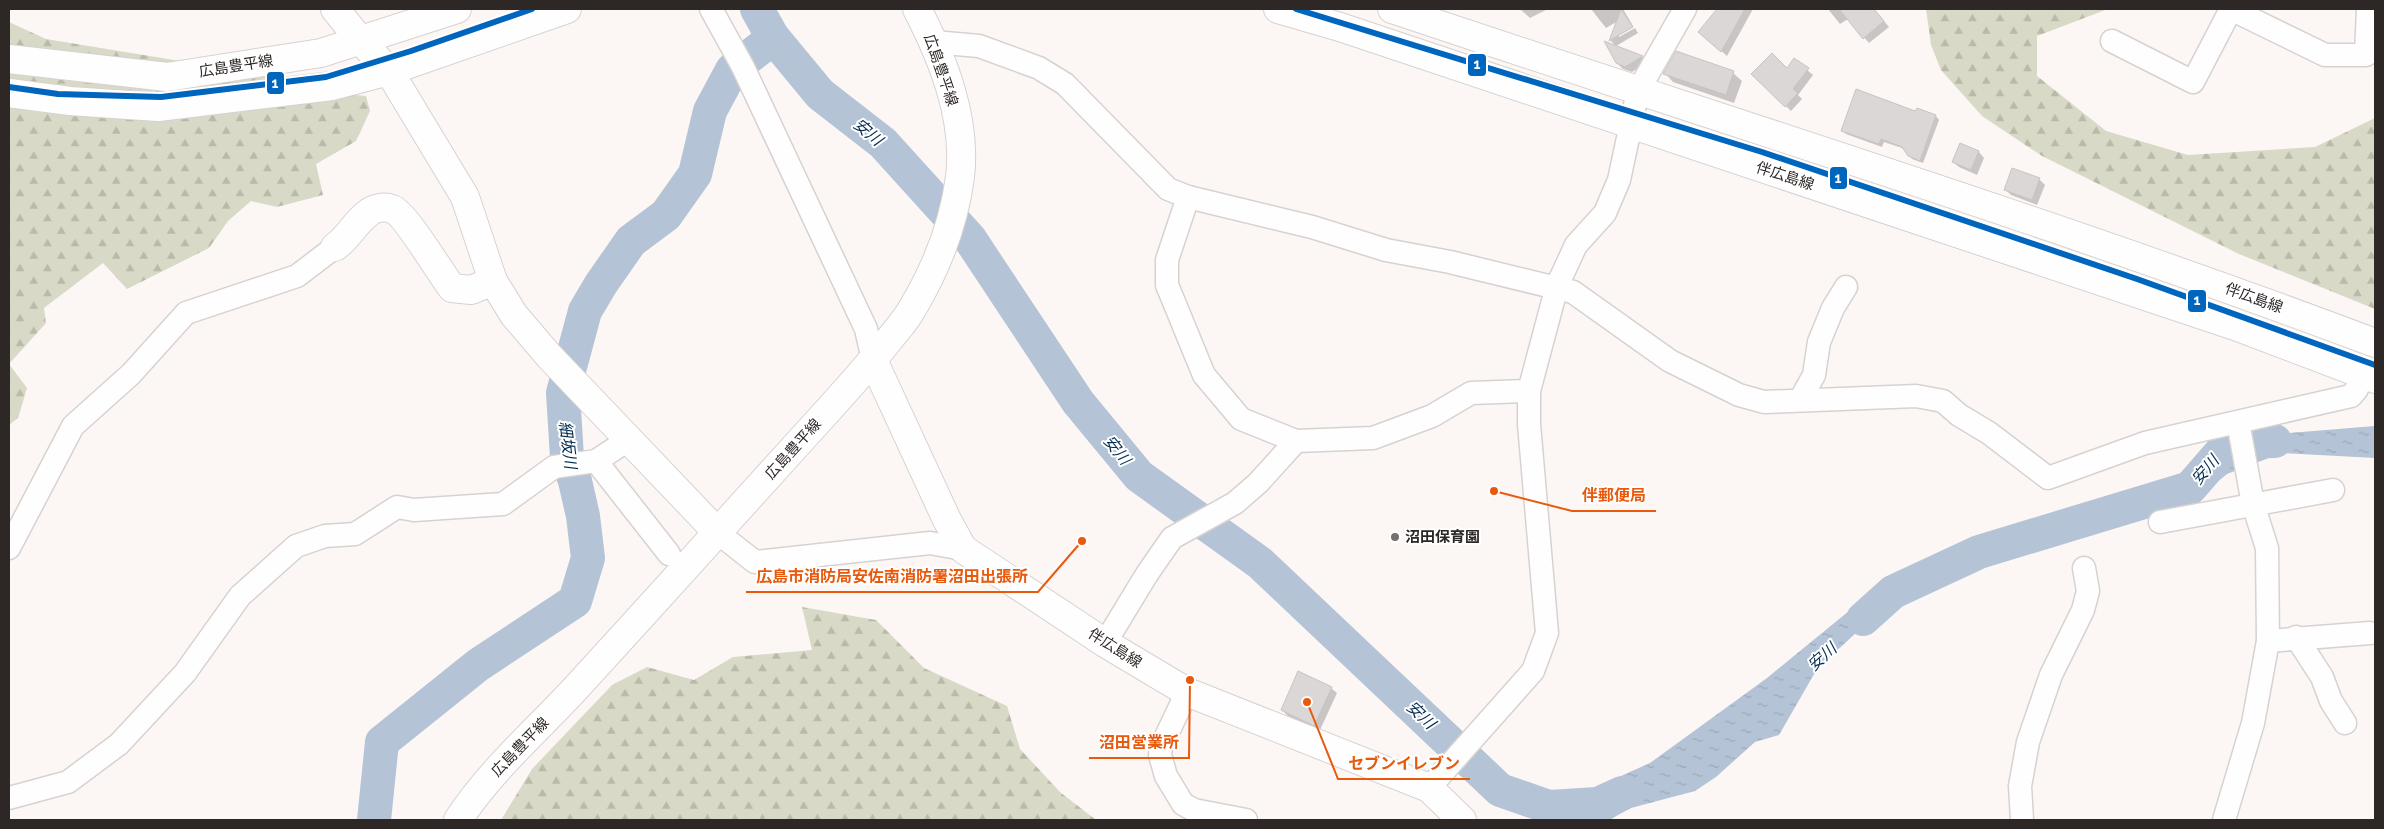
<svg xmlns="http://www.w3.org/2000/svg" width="2384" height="829" viewBox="0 0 2384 829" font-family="Raleway,'Noto Sans JP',sans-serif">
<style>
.forest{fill:url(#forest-firs)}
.water{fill:url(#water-ripples)}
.shadow{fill:#0003}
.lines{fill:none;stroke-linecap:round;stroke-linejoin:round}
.river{stroke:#b4c4d6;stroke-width:34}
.building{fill:#dcd7d7;stroke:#c8c3c4}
.street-casing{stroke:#d7d2d0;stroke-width:25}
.secondary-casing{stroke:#d7d2d0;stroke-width:30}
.primary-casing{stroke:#d7d2d0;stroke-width:30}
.street{stroke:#fffefe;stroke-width:22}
.secondary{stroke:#fffefe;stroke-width:28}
.primary{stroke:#fffefe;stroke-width:28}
.metro-1-casing{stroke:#fff;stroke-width:10}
.metro-1{stroke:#0065bd;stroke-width:6}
.poi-dot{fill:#75706e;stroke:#fff;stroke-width:2}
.labels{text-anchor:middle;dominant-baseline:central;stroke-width:4;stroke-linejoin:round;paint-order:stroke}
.street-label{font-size:15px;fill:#2d2725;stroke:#fff}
.poi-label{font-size:15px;font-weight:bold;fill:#2d2725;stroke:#fff;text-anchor:start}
.water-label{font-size:16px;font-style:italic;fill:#042e51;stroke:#fff}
.leader{fill:none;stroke:#e8590c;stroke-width:2}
.callout-dot{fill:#e8590c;stroke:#fff;stroke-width:2}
.callout-label{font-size:16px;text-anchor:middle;font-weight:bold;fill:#e8590c;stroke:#fff;stroke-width:4;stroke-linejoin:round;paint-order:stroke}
.line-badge{stroke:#fff;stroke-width:2}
.badge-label{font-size:14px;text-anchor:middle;font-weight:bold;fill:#fff}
</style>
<defs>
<pattern id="forest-firs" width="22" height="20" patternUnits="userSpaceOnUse" patternTransform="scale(1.25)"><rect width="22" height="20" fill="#d8d9c6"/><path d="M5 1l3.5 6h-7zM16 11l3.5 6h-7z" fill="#babaaa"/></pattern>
<pattern id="water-ripples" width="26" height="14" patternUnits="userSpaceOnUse" patternTransform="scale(1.25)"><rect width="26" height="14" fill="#b4c4d6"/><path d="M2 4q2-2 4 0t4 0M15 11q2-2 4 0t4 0" fill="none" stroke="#9ba8b8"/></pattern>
</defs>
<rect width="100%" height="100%" fill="#fcf7f5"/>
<g class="forest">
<polygon points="1926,9 2108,9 2037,36 2037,76 2106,131 2188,155 2315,147 2375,118 2375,309 2239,254 2042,156 1982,116 1941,70 1931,45"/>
<polygon points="9,22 46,39 265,75 345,94 366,96 370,111 356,141 316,164 323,195 277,207 251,201 228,221 209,248 127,289 103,263 44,308 46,323 9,364 27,388 18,418 9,425"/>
<polygon points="802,607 876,620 924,668 1007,706 1020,749 1060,792 1096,820 501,820 532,769 612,685 647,667 694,680 733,657 812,650"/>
</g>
<g class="water">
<polygon points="2375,426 2375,458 2282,453 2227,474 2203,493 2186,476 2212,448 2276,434"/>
<polygon points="1893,581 1903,598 1871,619 1817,669 1779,735 1755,742 1716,777 1695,791 1631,808 1609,820 1589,820 1574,797 1650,763 1767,678 1855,606"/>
</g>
<g class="shadow">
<polygon points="1520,9 1548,9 1530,18"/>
<polygon points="1591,9 1623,9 1633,26 1619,34 1619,37 1635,28 1638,33 1616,46 1611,41 1618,21 1606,28"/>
<polygon points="1719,9 1753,9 1727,56 1700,32"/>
<polygon points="1828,9 1874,9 1889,27 1869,43 1848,19 1840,24"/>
<polygon points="1606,43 1642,57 1647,62 1632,72 1623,69 1617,63"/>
<polygon points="1794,59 1813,75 1798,95 1802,99 1791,111 1753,74 1787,70"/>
<polygon points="1665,73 1733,73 1742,81 1734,103 1673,82"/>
<polygon points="1916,113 1936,116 1939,120 1923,163 1912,159 1905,149 1884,142 1882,147 1846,134 1843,130"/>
<polygon points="1960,145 1979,152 1984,158 1977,175 1959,167 1953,162"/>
<polygon points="2039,179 2045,185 2037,205 2011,195 2005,189"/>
<polygon points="1331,688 1337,693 1320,730 1288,716 1282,710"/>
</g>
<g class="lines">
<g class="river">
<polyline points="757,9 772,36 820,94 883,143 970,239 1078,402 1139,476 1260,563 1500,790 1549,807 1598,804 1622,793"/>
<polyline points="1863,619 1893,592 1979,552 2190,488 2230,442 2275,441"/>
<polyline points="374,820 382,742 478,665 575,601 588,558 583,516 575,481 567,457 563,393 585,311 601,284 631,241 666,215 695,174 710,111 732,70 763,46 772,36"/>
</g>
</g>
<g class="building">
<polygon points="1621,9 1633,27 1609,41"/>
<polygon points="1717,9 1745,9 1721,52 1698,32"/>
<polygon points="1839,9 1874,9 1884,21 1863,39"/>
<polygon points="1604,41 1643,56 1625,67 1616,63"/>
<polygon points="1676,51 1734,71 1726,95 1663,74"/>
<polygon points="1772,53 1787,68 1794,58 1809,68 1793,89 1798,93 1785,107 1751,74"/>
<polygon points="1856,89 1915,111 1917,108 1936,115 1920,161 1908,156 1902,147 1881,139 1879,144 1841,131"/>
<polygon points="1960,143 1979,151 1971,170 1952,162"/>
<polygon points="2012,168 2040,178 2032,200 2004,190"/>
<polygon points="1298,671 1332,687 1314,726 1281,710"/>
</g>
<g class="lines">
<defs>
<g id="street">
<polyline points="711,9 743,67 866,329 873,360"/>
<polyline points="2231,9 2325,55 2366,55 2368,9"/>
<polyline points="2112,41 2193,82 2231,9"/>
<polyline points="934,42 979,46 1039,68 1065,84 1168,189 1188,197 1312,227 1386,250 1450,262 1573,292 1670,361 1739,395 1764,402 1916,396 1943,401 1959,415 1989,433 2048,478 2145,443 2351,396 2357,389 2361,374"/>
<polyline points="1188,197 1167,260 1167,285 1204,375 1241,419 1296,441 1373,438 1432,416 1471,393 1529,391"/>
<polyline points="1800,400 1814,375 1819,342 1833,308 1846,287"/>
<polyline points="596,461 628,440"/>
<polyline points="2160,522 2333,490"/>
<polyline points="718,533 755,562 930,543 963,549"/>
<polyline points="9,548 73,426 131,374 186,313 297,276 335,247"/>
<polyline points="2296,637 2322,677 2331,701 2345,723"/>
<polyline points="2268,641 2370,633"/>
<polyline points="1105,643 1147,574 1172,538 1235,503 1258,483 1296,441"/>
<polyline points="1187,692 1161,747 1160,755 1166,776 1183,804 1194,810 1246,820"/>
<polyline points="1429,788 1533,671 1547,633 1529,424 1529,391 1557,286 1576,245 1605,213 1619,180 1638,91 1685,9"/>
<polyline points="9,798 68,782 119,744 185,673 240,596 296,546 325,536 355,534 397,507 414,510 503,504 554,467 596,461 669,554"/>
<polyline points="2022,820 2020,786 2028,742 2051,675 2083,610 2088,591 2084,568"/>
<polyline points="2224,820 2253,723 2268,641 2267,548 2253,504 2238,422"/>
</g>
<g id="secondary">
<polyline points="335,9 360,40 389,71 465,197 493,281 514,315 549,356 718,533"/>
<polyline points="1278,9 1340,27 2235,326 2375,379"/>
<path d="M1392 9C1720 119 2051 221 2375 343"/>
<path d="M335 247C348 238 355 223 367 214 373 208 384 206 392 209 405 213 441 274 452 288L471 290 493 281"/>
<polyline points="873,360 947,520 963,549 1105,643 1187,692 1429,788 1462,820"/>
</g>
<g id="primary">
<polyline points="9,59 167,77 321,53 457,9"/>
<polyline points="9,93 70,101 158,107 332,86 389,71 567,9"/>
<path d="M458 820C490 771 535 732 575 689 651 606 726 523 802 439 831 407 861 375 888 341 896 331 906 320 912 309 936 269 954 223 960 177 967 119 943 59 917 9"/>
</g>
</defs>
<use href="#street" class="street-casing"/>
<use href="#secondary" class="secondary-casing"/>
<use href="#primary" class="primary-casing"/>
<use href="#street" class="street"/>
<use href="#secondary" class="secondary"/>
<use href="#primary" class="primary"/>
<defs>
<g id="metro-1">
<polyline points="1296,9 1762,152 2137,279 2375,365"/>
<polyline points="9,87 58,94 161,97 326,77 411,51 532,9"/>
</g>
</defs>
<use href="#metro-1" class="metro-1-casing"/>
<use href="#metro-1" class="metro-1"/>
</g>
<circle class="poi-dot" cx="1395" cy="537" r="5"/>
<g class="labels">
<g class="street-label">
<text transform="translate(236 66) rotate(-9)">広島豊平線</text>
<text transform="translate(941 70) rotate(71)">広島豊平線</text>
<text transform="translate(1785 176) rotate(18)">伴広島線</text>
<text transform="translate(2254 298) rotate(20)">伴広島線</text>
<text transform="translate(793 449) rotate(-48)">広島豊平線</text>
<text transform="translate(1115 648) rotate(32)">伴広島線</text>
<text transform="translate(520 747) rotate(-46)">広島豊平線</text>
</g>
<g class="poi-label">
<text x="1405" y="537">沼田保育園</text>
</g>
<g class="water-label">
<text transform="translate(868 132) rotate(40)">安川</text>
<text transform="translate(568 445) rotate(83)">細坂川</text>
<text transform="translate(1117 450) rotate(51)">安川</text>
<text transform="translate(2205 470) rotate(-49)">安川</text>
<text transform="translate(1822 657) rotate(-42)">安川</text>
<text transform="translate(1421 715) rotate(43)">安川</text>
</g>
</g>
<path class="leader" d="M1494 491L1572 511H1656M1082 541L1038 592H746M1190 680L1189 758H1089M1307 702L1338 779H1470"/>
<g class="callout-dot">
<circle cx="1494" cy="491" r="5"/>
<circle cx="1082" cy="541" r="5"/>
<circle cx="1190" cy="680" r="5"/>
<circle cx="1307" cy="702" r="5"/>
</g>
<g class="callout-label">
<text x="1614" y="501">伴郵便局</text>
<text x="892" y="582">広島市消防局安佐南消防署沼田出張所</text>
<text x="1139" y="748">沼田営業所</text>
<text x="1404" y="769">セブンイレブン</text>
</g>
<g class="line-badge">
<rect x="1467" y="53" width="20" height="24" rx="5" fill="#0065bd"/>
<rect x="266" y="71" width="19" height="24" rx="5" fill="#0065bd"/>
<rect x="1829" y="166" width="19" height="24" rx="5" fill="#0065bd"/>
<rect x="2187" y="289" width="20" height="24" rx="5" fill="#0065bd"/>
</g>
<g class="badge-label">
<text x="1477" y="69">1</text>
<text x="275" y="88">1</text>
<text x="1838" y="183">1</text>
<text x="2197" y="305">1</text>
</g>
<rect width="2384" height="829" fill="none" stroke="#2d2725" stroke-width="20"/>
</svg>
